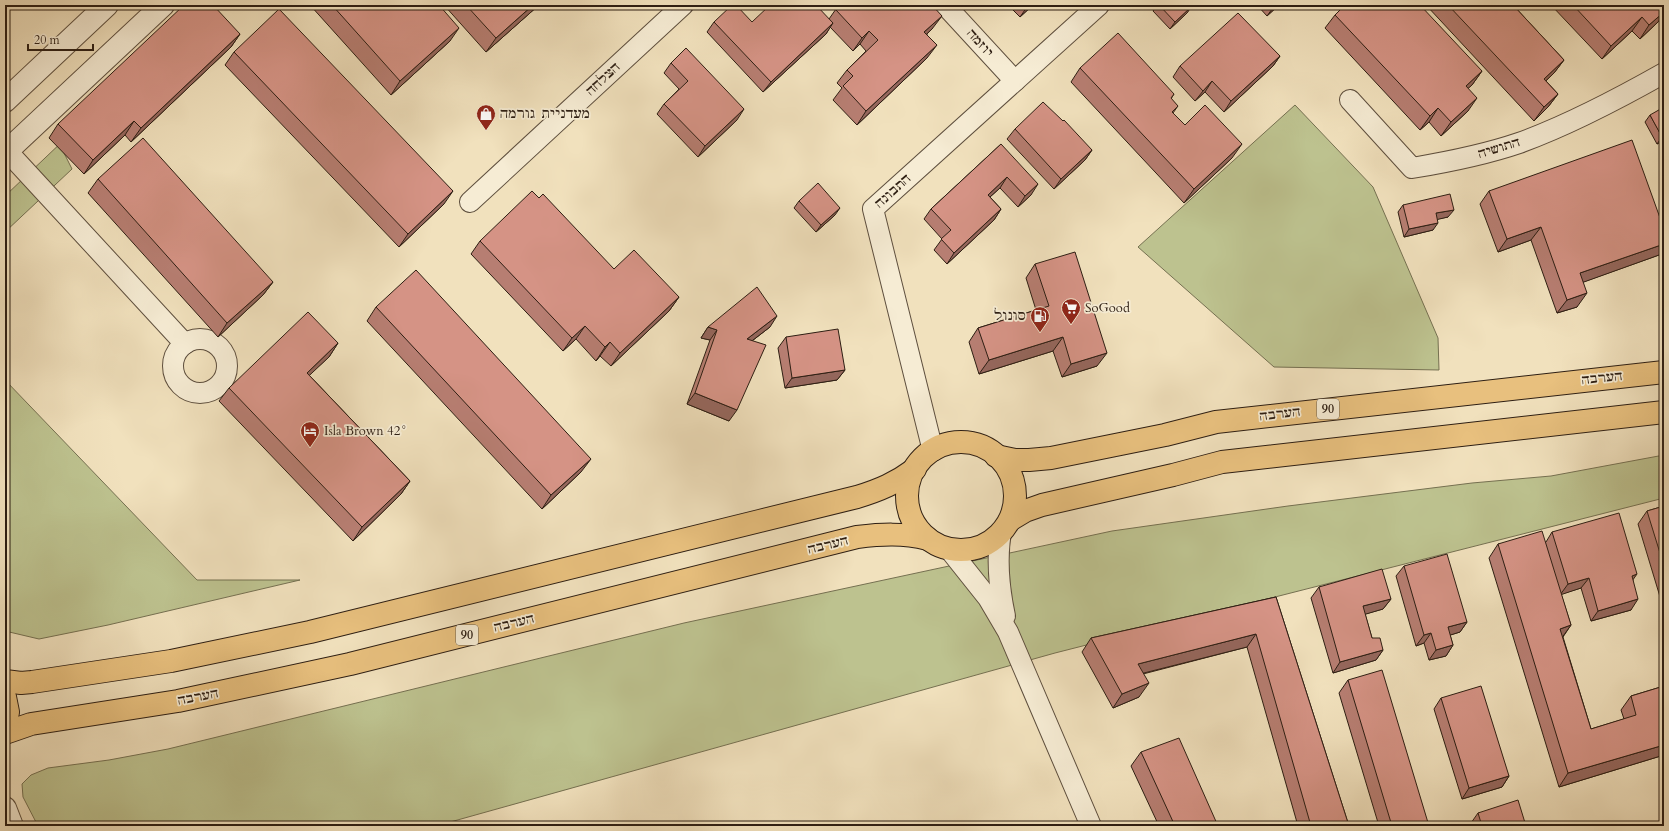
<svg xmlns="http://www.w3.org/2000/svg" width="1669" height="831" viewBox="0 0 1669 831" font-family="Cardo,'Frank Ruhl Libre',serif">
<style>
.green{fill:#bdc28f;stroke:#757051}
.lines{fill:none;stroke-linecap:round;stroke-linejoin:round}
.minor-casing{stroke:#5e4f3e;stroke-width:22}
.tertiary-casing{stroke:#5e4f3e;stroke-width:24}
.trunk-casing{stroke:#2d1e13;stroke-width:24}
.minor{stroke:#f6ecd4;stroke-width:20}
.tertiary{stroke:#f6ecd4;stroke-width:22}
.trunk{stroke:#e8c07e;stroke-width:22}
.wall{fill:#b77e72;stroke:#2d1e13}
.shaded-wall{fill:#95675d;stroke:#2d1e13}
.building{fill:#d59385;stroke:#2d1e13}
.labels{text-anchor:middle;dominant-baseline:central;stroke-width:3.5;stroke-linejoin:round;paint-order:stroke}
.shield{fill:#f6ecd4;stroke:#695c4d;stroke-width:1}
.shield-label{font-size:12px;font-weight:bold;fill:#2d1e13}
.street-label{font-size:13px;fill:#2d1e13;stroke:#f6ecd4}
.poi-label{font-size:13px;fill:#2d1e13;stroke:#f6ecd4;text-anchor:start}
</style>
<rect width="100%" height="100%" fill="#f1e1bd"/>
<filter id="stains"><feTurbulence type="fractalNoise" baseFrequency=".005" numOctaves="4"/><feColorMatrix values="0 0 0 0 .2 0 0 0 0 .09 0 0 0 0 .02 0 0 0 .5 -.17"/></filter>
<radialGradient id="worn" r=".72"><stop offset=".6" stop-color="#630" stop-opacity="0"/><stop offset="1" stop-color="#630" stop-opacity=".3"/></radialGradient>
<g class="green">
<polygon points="1295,105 1373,187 1438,338 1439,370 1274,367 1138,247"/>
<polygon points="65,139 62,149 72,169 5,232 5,196"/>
<polygon points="5,380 197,580 300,580 108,625 39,639 5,631"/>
<polygon points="1664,455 1664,498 1055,653 436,826 38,826 23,797 22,784 31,775 48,768 109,760 168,749 684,623 1112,531 1288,506 1472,483 1551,476"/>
</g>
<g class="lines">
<defs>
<g id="minor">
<polyline points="945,5 1015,81"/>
<path d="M1350 100 1412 168C1448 162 1484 155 1519 143 1569 125 1618 99 1664 73"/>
<polyline points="7,151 185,344"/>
<polyline points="470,202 683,5"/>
<circle cx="200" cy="366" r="27"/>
<polyline points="933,451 873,209 1099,5"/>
<path d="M1001 532C996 561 999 588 1005 616"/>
<polyline points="949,549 988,598 1008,632 1091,826"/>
</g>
<g id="tertiary">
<polyline points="5,101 107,5"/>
<polyline points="5,153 163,5"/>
<polyline points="5,808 12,826"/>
</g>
<g id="trunk">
<circle cx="961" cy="496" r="54"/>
<polyline points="996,456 1015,460 1029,460 1051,458 1165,435 1216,422 1664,372"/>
<polyline points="1010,520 1025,511 1042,505 1173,475 1222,462 1664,412"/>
<path d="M5 681 21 683 32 682 171 661 310 632 857 497C880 490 896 483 915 469"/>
<polyline points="5,697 8,712 5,727"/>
<path d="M5 733 31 724 178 701 350 664 857 537C883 534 902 533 928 539"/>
</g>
</defs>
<use href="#minor" class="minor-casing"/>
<use href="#tertiary" class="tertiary-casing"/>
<use href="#trunk" class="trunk-casing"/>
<use href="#minor" class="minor"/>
<use href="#tertiary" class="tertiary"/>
<use href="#trunk" class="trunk"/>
</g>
<g class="wall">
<polygon points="310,5 439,5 450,41 391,95"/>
<polygon points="444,5 539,5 486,52"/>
<polygon points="833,5 932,5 932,29 927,34 927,58 857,125 833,100 842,88 837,83 847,70 866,51 860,44 853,51 830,27 826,34 763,92 707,32 714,22 752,22 829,19 836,9"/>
<polygon points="1008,5 1033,5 1020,17"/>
<polygon points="1157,5 1191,5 1187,13 1170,29 1153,11"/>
<polygon points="1257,5 1279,5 1267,16"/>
<polygon points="1426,5 1513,5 1564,60 1554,73 1546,81 1558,94 1548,107 1534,121"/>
<polygon points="1551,5 1664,5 1658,22 1640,39 1632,31 1602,59"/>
<polygon points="1335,15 1482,71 1472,85 1468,88 1468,111 1441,136 1429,122 1420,130 1325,28"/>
<polygon points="240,34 231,47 131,142 125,135 84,174 49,138 58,124"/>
<polygon points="234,52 444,204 399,247 225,65"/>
<polygon points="1280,56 1273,66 1224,112 1205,92 1195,101 1173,77 1180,66"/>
<polygon points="671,63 737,120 698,157 657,114 664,104 679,89 664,73"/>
<polygon points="1080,68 1174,94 1171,99 1178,106 1173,113 1185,125 1232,158 1184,203 1071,82"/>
<polygon points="1650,115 1664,140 1657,144 1645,122"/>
<polygon points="1015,129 1092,150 1085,160 1054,189 1007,139"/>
<polygon points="1001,144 1031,195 1018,207 1000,188 990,197 1001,209 994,220 947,264 934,250 942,239 924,219 931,209"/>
<polygon points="98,179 273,282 263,295 218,337 88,193"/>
<polygon points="1489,191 1664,229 1664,249 1659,255 1583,282 1577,307 1557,313 1531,240 1498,252 1480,204"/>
<polygon points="799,201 835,215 816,232 794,208"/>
<polygon points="1403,205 1448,217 1437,219 1433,230 1404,237 1398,212"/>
<polygon points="480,241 614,269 679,297 669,311 611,366 600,356 596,361 576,339 563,351 471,254"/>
<polygon points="1035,264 1097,366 1062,377 1053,351 979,374 969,342 978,328 1036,310 1026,278"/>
<polygon points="376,307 581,472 542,509 367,321"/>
<polygon points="708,327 770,327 752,341 729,421 687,404 710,340 701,338"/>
<polygon points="786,337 845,370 837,380 785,388 778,348"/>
<polygon points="338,343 329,357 309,375 410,481 401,494 353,541 219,401 229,388"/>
<polygon points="1664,506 1664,610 1638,524 1647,511"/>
<polygon points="1552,532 1633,580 1631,610 1591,621 1581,588 1561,594 1571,625 1563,637 1591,729 1624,719 1621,710 1631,696 1664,686 1664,755 1559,787 1489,558 1498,544 1546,542"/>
<polygon points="1404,566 1467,622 1460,632 1450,635 1453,645 1446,656 1429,660 1424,643 1416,646 1396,576"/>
<polygon points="1319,587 1391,599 1383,609 1365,614 1372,638 1383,650 1376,660 1333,673 1311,598"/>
<polygon points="1276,597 1349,826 1298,826 1247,647 1143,674 1139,697 1113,708 1082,652 1091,638"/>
<polygon points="1348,680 1429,826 1379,826 1339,693"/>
<polygon points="1441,698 1509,776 1502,787 1462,799 1434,709"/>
<polygon points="1141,752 1218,826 1159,826 1131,766"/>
<polygon points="1478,813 1526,826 1472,826 1471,823"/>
</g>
<g class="shaded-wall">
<polygon points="533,5 539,5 486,52 496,38"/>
<polygon points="1029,5 1033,5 1020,17 1027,7"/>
<polygon points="1275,5 1279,5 1267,16"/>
<polygon points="1192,6 1187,13 1170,29 1175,22"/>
<polygon points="1664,12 1664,14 1658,22 1640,39 1649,25"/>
<polygon points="942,16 932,29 915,45 924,32"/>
<polygon points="1642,17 1632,31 1602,59 1611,46"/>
<polygon points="833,23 826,34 763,92 771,82"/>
<polygon points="459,28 450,41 391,95 400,81"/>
<polygon points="869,31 860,44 853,51 862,38"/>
<polygon points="240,34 231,47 131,142 141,128"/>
<polygon points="937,45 927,58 857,125 866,111"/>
<polygon points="1280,56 1273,66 1224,112 1231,101"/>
<polygon points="1564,60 1554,73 1534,92 1544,79"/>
<polygon points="1482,71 1472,85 1456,99 1466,86"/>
<polygon points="1212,81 1205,92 1195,101 1203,91"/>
<polygon points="1558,94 1548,107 1534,121 1544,107"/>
<polygon points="1477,98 1468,111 1441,136 1451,122"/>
<polygon points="1438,108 1429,122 1420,130 1430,116"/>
<polygon points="744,109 737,120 698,157 705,146"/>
<polygon points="134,121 125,135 84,174 93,160"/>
<polygon points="1664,136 1664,140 1657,144 1662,137"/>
<polygon points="1242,144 1232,158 1184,203 1194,189"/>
<polygon points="1092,150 1085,160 1054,189 1061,179"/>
<polygon points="1007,177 1000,188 981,205 988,195"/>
<polygon points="1038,184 1031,195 1018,207 1025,196"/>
<polygon points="453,191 444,204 399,247 408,234"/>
<polygon points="840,208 835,215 816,232 821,225"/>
<polygon points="1001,209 994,220 947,264 954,253"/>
<polygon points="1454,210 1448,217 1431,221 1436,213"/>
<polygon points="1438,223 1433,230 1404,237 1409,229"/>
<polygon points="1541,227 1531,240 1498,252 1507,239"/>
<polygon points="1664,244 1664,249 1659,255 1570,287 1580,273"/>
<polygon points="273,282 263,295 218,337 227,323"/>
<polygon points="1587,293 1577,307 1557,313 1567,300"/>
<polygon points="679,297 669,311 611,366 620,353"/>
<polygon points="777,316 770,327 740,350 747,339"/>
<polygon points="585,326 576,339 563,351 572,338"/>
<polygon points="708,327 717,330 710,340 701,338"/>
<polygon points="1063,337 1053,351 979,374 989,360"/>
<polygon points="610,342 600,356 596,361 605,347"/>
<polygon points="338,343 329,357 297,387 307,373"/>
<polygon points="1107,353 1097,366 1062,377 1071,364"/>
<polygon points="845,370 837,380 785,388 792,378"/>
<polygon points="695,393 737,410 729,421 687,404"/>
<polygon points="591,459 581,472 542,509 551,495"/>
<polygon points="410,481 401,494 353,541 362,527"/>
<polygon points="1637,574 1630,584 1632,576"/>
<polygon points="1589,578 1581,588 1560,595 1568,584"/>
<polygon points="1391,599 1383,609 1356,617 1363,606"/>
<polygon points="1638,599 1631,610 1591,621 1598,611"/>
<polygon points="1467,622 1460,632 1441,638 1448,627"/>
<polygon points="1571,625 1561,639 1560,629"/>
<polygon points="1431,633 1424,643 1416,646 1424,635"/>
<polygon points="1256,634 1247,647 1128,677 1138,664"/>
<polygon points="1453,645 1446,656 1429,660 1436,650"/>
<polygon points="1383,650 1376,660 1333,673 1340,662"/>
<polygon points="1149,683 1139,697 1113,708 1122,694"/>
<polygon points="1664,745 1664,755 1559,787 1568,773"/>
<polygon points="1509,776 1502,787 1462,799 1469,788"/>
</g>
<g class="building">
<polygon points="184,5 213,5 240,34 141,128 134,121 93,160 58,124"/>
<polygon points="332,5 439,5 459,28 400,81"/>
<polygon points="466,5 533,5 496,38"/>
<polygon points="732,5 736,5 752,22 770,5 816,5 833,23 771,82 714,22"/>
<polygon points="841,5 932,5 942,16 924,32 937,45 866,111 843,86 853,76 847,70 878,40 869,31 862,38 836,10"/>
<polygon points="1159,5 1191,5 1192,6 1175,22"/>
<polygon points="1345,5 1420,5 1482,71 1466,86 1477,98 1451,122 1438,108 1430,116 1335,15"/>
<polygon points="1448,5 1513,5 1564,60 1544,79 1558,94 1544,107"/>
<polygon points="1573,5 1664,5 1664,12 1649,25 1642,17 1611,46"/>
<polygon points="279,9 453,191 408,234 234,52"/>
<polygon points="1238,13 1280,56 1231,101 1212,81 1203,91 1180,66"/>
<polygon points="1118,33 1174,94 1171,98 1178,106 1172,112 1185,125 1205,105 1242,144 1194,189 1080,68"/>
<polygon points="686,48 744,109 705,146 664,104 688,81 671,63"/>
<polygon points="1043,102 1063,121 1064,120 1092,150 1061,179 1015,129"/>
<polygon points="1664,107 1664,136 1662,137 1650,115"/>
<polygon points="143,138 273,282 227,323 98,179"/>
<polygon points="1632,140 1664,229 1664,244 1580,273 1587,293 1567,300 1541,227 1507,239 1489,191"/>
<polygon points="1001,144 1038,184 1025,196 1007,177 988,195 1001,209 954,253 941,239 951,230 931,209"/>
<polygon points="818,183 840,208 821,225 799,201"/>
<polygon points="532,191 539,198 543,194 614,269 634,250 679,297 620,353 610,342 605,347 585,326 572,338 480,241"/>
<polygon points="1450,194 1454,210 1436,213 1438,223 1409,229 1403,205"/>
<polygon points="1075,252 1107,353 1071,364 1063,337 989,360 978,328 1049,306 1035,264"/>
<polygon points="416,270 591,459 551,495 376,307"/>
<polygon points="757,287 777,316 747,339 766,345 737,410 695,393 717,330 708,327"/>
<polygon points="308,312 338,343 307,373 410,481 362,527 229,388"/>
<polygon points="838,329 845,370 792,378 786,337"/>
<polygon points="1664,506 1664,566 1647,511"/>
<polygon points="1619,513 1637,574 1632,576 1638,599 1598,611 1589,578 1568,584 1552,532"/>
<polygon points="1542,531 1571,625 1560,629 1591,729 1636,715 1631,696 1664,686 1664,745 1568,773 1498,544"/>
<polygon points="1447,554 1467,622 1448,627 1453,645 1436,650 1431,633 1424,635 1404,566"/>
<polygon points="1382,569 1391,599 1363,606 1372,638 1380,638 1383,650 1340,662 1319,587"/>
<polygon points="1276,597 1349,826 1311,826 1256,634 1138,664 1149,683 1122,694 1091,638"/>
<polygon points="1382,670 1429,826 1392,826 1348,680"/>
<polygon points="1481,686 1509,776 1469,788 1441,698"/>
<polygon points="1179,738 1218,826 1175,826 1141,752"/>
<polygon points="1518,800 1526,826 1482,826 1478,813"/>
</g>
<defs>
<symbol id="shop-pin" viewBox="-11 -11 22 30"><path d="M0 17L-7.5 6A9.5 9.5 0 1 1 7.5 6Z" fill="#8f2418" stroke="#f6ecd4"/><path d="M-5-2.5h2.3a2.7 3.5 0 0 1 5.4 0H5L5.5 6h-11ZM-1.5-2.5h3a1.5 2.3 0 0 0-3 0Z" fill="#fff"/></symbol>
<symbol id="supermarket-pin" viewBox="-11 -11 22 30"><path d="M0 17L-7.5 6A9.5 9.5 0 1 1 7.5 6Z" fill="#8f2418" stroke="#f6ecd4"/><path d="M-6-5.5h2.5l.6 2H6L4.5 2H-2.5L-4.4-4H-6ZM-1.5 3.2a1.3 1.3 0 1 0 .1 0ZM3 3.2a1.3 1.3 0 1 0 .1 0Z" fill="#fff"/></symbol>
<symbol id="fuel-pin" viewBox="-11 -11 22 30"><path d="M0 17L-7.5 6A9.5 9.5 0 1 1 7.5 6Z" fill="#8f2418" stroke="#f6ecd4"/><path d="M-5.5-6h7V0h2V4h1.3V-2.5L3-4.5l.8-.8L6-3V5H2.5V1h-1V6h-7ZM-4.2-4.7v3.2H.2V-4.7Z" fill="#fff"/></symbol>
<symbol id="hotel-pin" viewBox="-11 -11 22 30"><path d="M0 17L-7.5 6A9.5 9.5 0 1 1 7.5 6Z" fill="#8f2418" stroke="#f6ecd4"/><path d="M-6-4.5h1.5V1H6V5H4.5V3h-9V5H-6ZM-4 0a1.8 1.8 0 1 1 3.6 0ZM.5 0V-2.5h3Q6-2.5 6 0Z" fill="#fff"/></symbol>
</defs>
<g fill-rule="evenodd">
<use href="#shop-pin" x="475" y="103" width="22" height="30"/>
<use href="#supermarket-pin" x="1060" y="297" width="22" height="30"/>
<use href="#fuel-pin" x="1029" y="305" width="22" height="30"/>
<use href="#hotel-pin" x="299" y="420" width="22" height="30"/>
</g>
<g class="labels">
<g class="shield">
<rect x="1317" y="399" width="22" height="20" rx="3"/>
<rect x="456" y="625" width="22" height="20" rx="3"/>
</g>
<g class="shield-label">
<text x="1328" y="409">90</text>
<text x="467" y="635">90</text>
</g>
<g class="street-label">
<text transform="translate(980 43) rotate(48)">יוזמה</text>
<text transform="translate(603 79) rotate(-43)">הצלחה</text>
<text transform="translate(1499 148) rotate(-17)">התושיה</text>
<text transform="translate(893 191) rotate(-42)">התבונה</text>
<text transform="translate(1602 378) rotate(-6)">הערבה</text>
<text transform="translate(1280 414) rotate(-7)">הערבה</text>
<text transform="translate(828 545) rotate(-14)">הערבה</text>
<text transform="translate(514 623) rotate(-14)">הערבה</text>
<text transform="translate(198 697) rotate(-11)">הערבה</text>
</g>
<g class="poi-label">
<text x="500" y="114">מעדניית גורמה</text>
<text x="1085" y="308">SoGood</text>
<text x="1026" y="316" text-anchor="end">סונול</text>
<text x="324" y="431">Isla Brown 42°</text>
</g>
</g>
<rect width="1669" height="831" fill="none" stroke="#f1e1bd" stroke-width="20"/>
<rect x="6" y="6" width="1657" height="819" fill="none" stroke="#2d1e13" stroke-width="2"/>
<rect x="10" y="10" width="1649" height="811" fill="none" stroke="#2d1e13"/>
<path d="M28 44v6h65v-6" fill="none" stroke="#2d1e13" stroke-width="2"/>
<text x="34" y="44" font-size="12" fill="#2d1e13" stroke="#f6ecd4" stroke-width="3" paint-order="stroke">20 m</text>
<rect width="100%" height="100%" filter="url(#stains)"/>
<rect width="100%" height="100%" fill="url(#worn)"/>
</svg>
